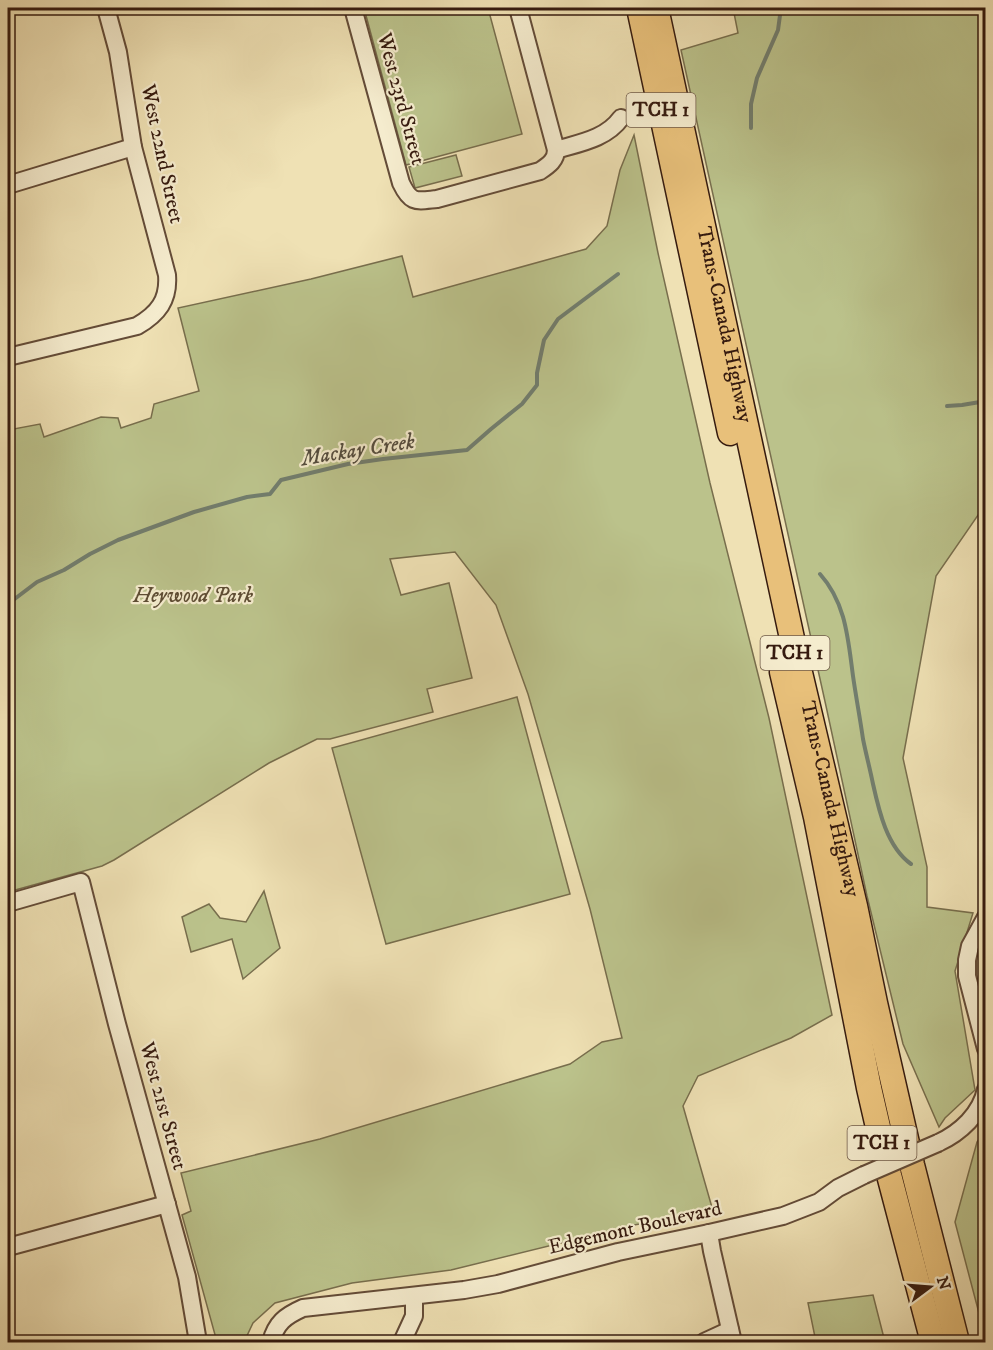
<svg xmlns="http://www.w3.org/2000/svg" width="993" height="1350" viewBox="0 0 993 1350" font-family="'IM FELL DW Pica',serif">
<style>
.green{fill:#bbc28b;stroke:#786e4d;stroke-width:1.5}
.lines{fill:none;stroke-linecap:round;stroke-linejoin:round}
.stream{stroke:#727d6d;stroke-width:4}
.minor-casing{stroke:#644c38;stroke-width:20}
.highway-casing{stroke:#361b0f;stroke-width:27}
.minor{stroke:#f5ecce;stroke-width:16}
.highway{stroke:#e8c07a;stroke-width:24}
.minor-bridge-casing{stroke:#644c38;stroke-width:20;stroke-linecap:butt}
.minor-bridge{stroke:#f5ecce;stroke-width:16}
.labels{text-anchor:middle;dominant-baseline:central;stroke-width:4.5;stroke-linejoin:round;paint-order:stroke}
.shield{fill:#f5ecce;stroke:#6f5a48;stroke-width:1.5}
.shield-label{font-size:20px;font-weight:bold;fill:#361b0f}
.street-label{font-size:21px;fill:#361b0f;stroke:#f5ecce}
.park-label{font-size:21px;font-style:italic;fill:#5e4d34;stroke:#f5ecce}
.water-label{font-size:22px;font-style:italic;fill:#544c3e;stroke:#f5ecce}
</style>
<rect width="100%" height="100%" fill="#efe1b4"/>
<filter id="stains"><feTurbulence type="fractalNoise" baseFrequency=".00333" numOctaves="4"/><feColorMatrix values="0 0 0 0 .2 0 0 0 0 .09 0 0 0 0 .02 0 0 0 .5 -.17"/></filter>
<radialGradient id="worn" r=".72"><stop offset=".6" stop-color="#630" stop-opacity="0"/><stop offset="1" stop-color="#630" stop-opacity=".3"/></radialGradient>
<g class="green">
<polygon points="364,8 488,8 522,134 406,165"/>
<polygon points="733,8 985,8 985,505 936,576 903,758 927,867 927,907 973,913 955,971 975,1090 945,1118 939,1127 903,1044 867,896 826,706 681,50 738,33"/>
<polygon points="634,135 658,253 710,483 769,718 832,1015 791,1038 698,1076 683,1106 713,1211 634,1225 451,1270 352,1283 275,1303 253,1323 244,1342 217,1342 182,1215 191,1211 181,1173 320,1139 570,1064 602,1042 622,1038 590,909 528,694 496,605 455,552 390,559 401,595 449,583 472,678 427,689 433,712 330,739 317,739 269,763 114,860 102,866 8,892 8,430 40,424 44,437 101,417 118,418 121,428 151,418 154,404 199,391 178,308 311,279 402,256 413,297 586,249 607,226 620,170"/>
<polygon points="456,155 462,176 415,188 409,167"/>
<polygon points="517,697 570,894 386,944 332,748"/>
<polygon points="264,891 280,948 243,979 232,939 191,952 182,917 209,904 220,918 246,922"/>
<polygon points="985,1130 985,1336 955,1222 977,1142"/>
<polygon points="873,1295 885,1342 816,1342 808,1303"/>
</g>
<g class="lines">
<g class="stream">
<polyline points="751,128 751,104 757,78 778,30 781,8"/>
<polyline points="947,406 962,405 986,401"/>
<path d="M820 574C846 603 848 639 853 676 856 697 860 718 863 739 866 754 870 769 873 784 879 811 887 847 911 864"/>
<polyline points="8,604 37,582 64,570 90,554 118,540 194,512 247,497 270,494 281,480 348,464 383,459 467,450 491,429 522,404 537,385 537,373 544,340 558,319 618,274"/>
</g>
<defs>
<g id="minor">
<path d="M353 8 401 183C411 204 416 201 437 199L540 171C549 165 556 160 556 150 579 143 606 139 621 118"/>
<polyline points="518,8 556,150"/>
<polyline points="8,185 133,147"/>
<path d="M8 357 137 326C158 314 169 300 167 275L133 147 118 52 106 8"/>
<polyline points="8,903 81,882 117,1024 187,1277 198,1342"/>
<polyline points="986,917 970,946 967,960 967,976 986,1049"/>
<path d="M938 1143C960 1133 981 1114 986 1089"/>
<polyline points="709,1233 712,1251 733,1342"/>
<polyline points="8,1247 167,1204"/>
<path d="M271 1342C276 1323 285 1316 303 1308L464 1290 498 1284 618 1252 709 1233 783 1216 819 1202 838 1188 864 1175"/>
<polyline points="402,1342 414,1316 414,1296"/>
<polyline points="704,1342 730,1330"/>
</g>
<g id="highway">
<polyline points="639,8 730,433"/>
<path id="s1" d="M656 8 793 643 855 906 875 1003 912 1165 957 1342"/>
<polyline points="782,672 816,817 869,1088 889,1175 933,1342"/>
</g>
</defs>
<use href="#minor" class="minor-casing"/>
<use href="#highway" class="highway-casing"/>
<use href="#minor" class="minor"/>
<use href="#highway" class="highway"/>
<defs>
<polyline id="minor-bridge" points="864,1175 938,1143"/>
</defs>
<use href="#minor-bridge" class="minor-bridge-casing"/>
<use href="#minor-bridge" class="minor-bridge"/>
</g>
<g class="labels">
<g class="shield">
<rect x="626.5" y="93" width="69" height="34" rx="4.5"/>
<rect x="760.5" y="636" width="69" height="34" rx="4.5"/>
<rect x="847.5" y="1126" width="69" height="34" rx="4.5"/>
</g>
<g class="shield-label">
<text x="661" y="110">TCH 1</text>
<text x="795" y="653">TCH 1</text>
<text x="882" y="1143">TCH 1</text>
</g>
<g class="street-label">
<text transform="translate(401 99) rotate(75)">West 23rd Street</text>
<text transform="translate(162 154) rotate(78)">West 22nd Street</text>
<text stroke="none"><textPath href="#s1" startOffset="324">Trans-Canada Highway</textPath></text>
<text stroke="none"><textPath href="#s1" startOffset="810">Trans-Canada Highway</textPath></text>
<text transform="translate(163 1106) rotate(75)">West 21st Street</text>
<text transform="translate(635 1228) rotate(-13)">Edgemont Boulevard</text>
</g>
<g class="park-label">
<text x="193" y="596">Heywood Park</text>
</g>
<g class="water-label">
<text transform="translate(358 450) rotate(-9)">Mackay Creek</text>
</g>
</g>
<rect width="993" height="1350" fill="none" stroke="#efe1b4" stroke-width="30"/>
<rect x="9" y="9" width="975" height="1332" fill="none" stroke="#361b0f" stroke-width="3"/>
<rect x="15" y="15" width="963" height="1320" fill="none" stroke="#361b0f" stroke-width="1.5"/>
<g transform="translate(930 1287) rotate(74)" stroke="#f5ecce" stroke-width="4.5" paint-order="stroke">
<path d="M0-4.5L10 22L0 15L-10 22Z" fill="#361b0f"/>
<text y="-9" font-size="16" font-weight="bold" text-anchor="middle" fill="#361b0f">N</text>
</g>
<rect width="100%" height="100%" filter="url(#stains)"/>
<rect width="100%" height="100%" fill="url(#worn)"/>
</svg>
